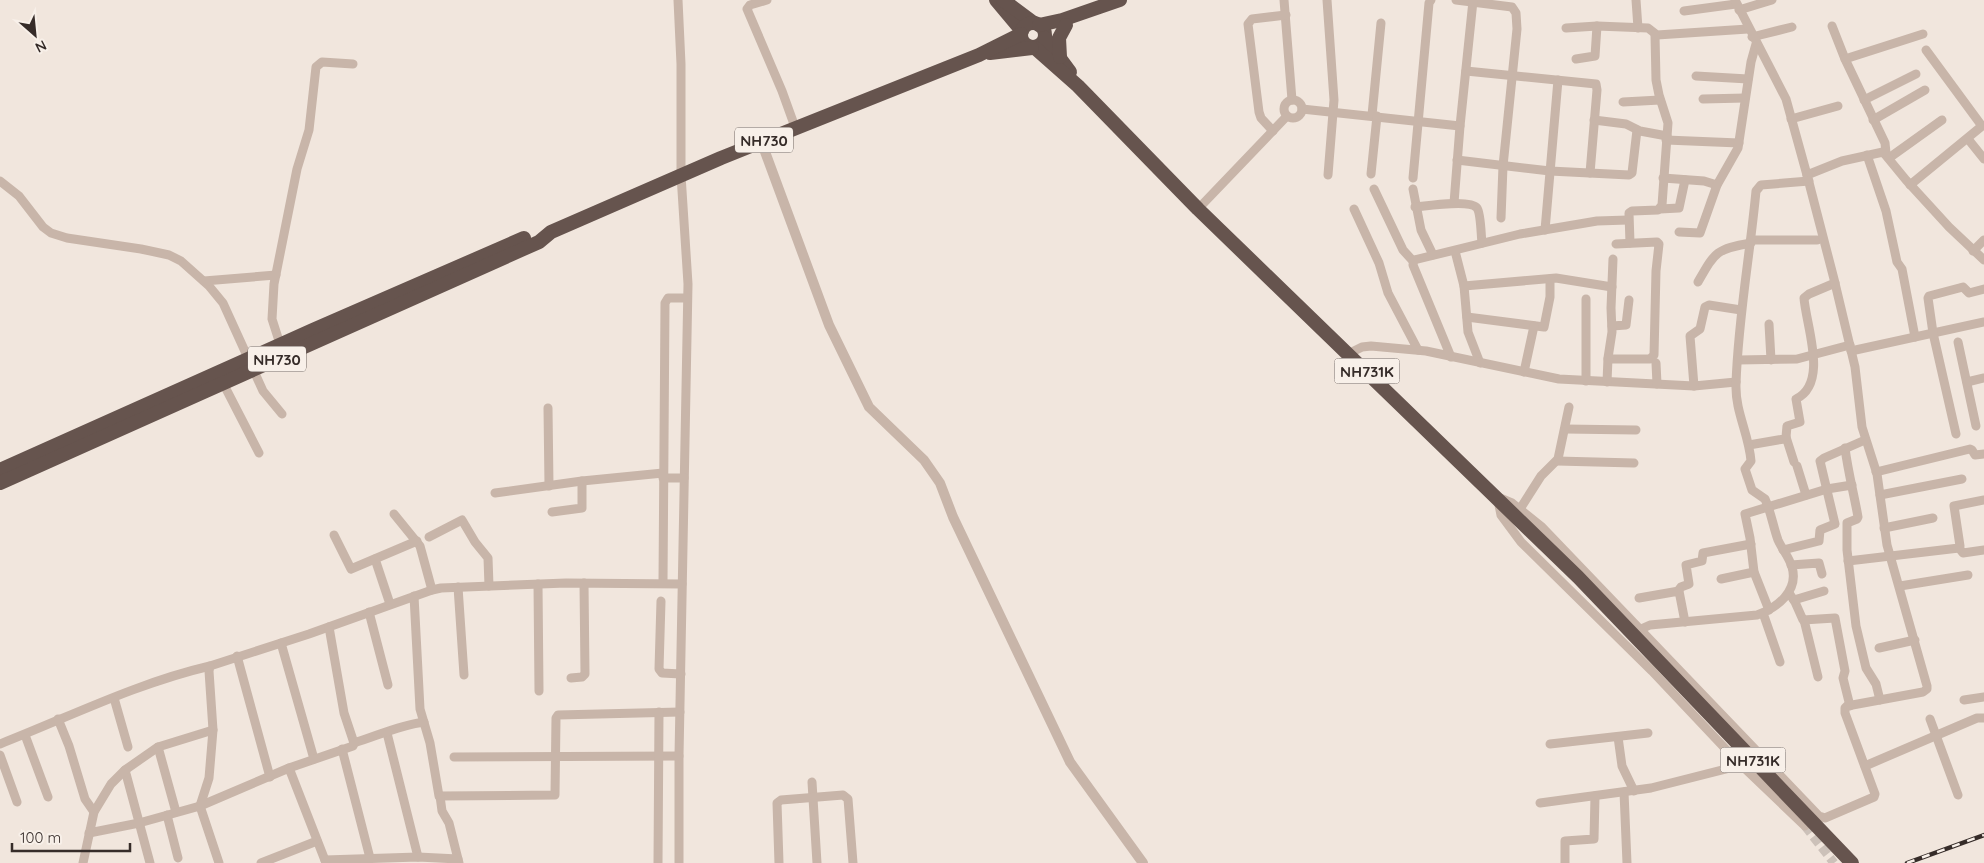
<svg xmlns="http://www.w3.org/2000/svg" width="1984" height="863" viewBox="0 0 1984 863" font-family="Quicksand,sans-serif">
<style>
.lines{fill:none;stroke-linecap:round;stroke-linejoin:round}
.minor-tunnel{stroke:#ccc1b9;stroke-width:9;stroke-dasharray:9 4.5;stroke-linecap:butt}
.minor{stroke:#c8b5a9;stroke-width:9}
.tertiary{stroke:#c8b5a9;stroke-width:10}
.trunk{stroke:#66544e;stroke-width:14}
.rail-casing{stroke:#362c29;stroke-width:4.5}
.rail{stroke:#f8f0e9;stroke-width:2.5;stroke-dasharray:8;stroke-linecap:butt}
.labels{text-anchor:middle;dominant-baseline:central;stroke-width:5;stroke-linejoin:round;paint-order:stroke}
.shield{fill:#f8f0e9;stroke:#706763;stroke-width:1}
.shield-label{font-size:15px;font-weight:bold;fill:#362c29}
</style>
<rect width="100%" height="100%" fill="#f1e6dd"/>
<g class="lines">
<polyline class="minor-tunnel" points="1805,826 1834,863"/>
<g class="minor">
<polyline points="678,0 681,64 681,175 688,284 679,756 679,863"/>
<polyline points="767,0 750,5 747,9 782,91 795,127"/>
<polyline points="1284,0 1292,100"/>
<polyline points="1327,0 1334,100 1328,175"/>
<polyline points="1456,0 1512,7 1516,13 1517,29 1503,166 1501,218"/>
<polyline points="1636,0 1638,28"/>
<polyline points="1739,10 1772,0"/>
<polyline points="1684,11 1736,4"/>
<polyline points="1832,26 1845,59 1885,143 1886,153"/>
<polyline points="1566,28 1597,26 1648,28 1657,35 1748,29"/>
<polyline points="1752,37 1792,27"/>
<polyline points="1576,59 1595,56 1597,26"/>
<polyline points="1845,59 1923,34"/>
<polyline points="1466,71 1596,84 1597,90 1590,173"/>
<polyline points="1696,76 1748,79"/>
<polyline points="1703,99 1745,98"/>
<polyline points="1864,100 1916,74"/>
<circle cx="1293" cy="109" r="9"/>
<polyline points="1623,102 1660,100"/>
<polyline points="1302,109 1460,126"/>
<polyline points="1372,115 1381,23"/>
<polyline points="1791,119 1838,106"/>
<polyline points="1594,120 1626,124 1640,131 1667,136"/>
<polyline points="1873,120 1925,90"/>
<polyline points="1273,131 1261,118 1259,112 1248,24 1252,19 1286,15"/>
<polyline points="1968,139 1984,159"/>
<polyline points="1666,140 1739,143"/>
<polyline points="1867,155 1886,211 1897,262 1902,269 1915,337"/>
<polyline points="1889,158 1942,120"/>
<polyline points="1457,160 1550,171 1629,175 1632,173 1637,130"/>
<polyline points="1371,174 1377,116"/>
<polyline points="1807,175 1842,161 1883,152 1906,180 1949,227 1984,260"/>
<polyline points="1413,178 1429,3 1431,0"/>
<polyline points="1663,178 1704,181 1717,185"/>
<polyline points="0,181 19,196 43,227 51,233 67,238 141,249 169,255 181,261 209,286 223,303 263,391 282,414"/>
<polyline points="1910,185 1982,126 1926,50"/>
<polyline points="1374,189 1403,250 1413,261"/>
<polyline points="1413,189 1421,230 1433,255"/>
<polyline points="1454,203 1460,126 1473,1"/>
<path d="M1415 207C1426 206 1470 199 1477 208 1481 213 1481 236 1482 243"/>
<polyline points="1198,209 1287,116"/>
<polyline points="1354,209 1379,263 1388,293 1418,350"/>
<polyline points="1660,209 1679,208 1685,180"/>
<polyline points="1545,230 1558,80"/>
<polyline points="1679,232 1700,233 1717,185 1738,148 1751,62 1756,44"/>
<polyline points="1751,240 1817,240"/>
<polyline points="1630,243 1629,213 1632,211 1658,210 1662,205 1668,123 1659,95 1656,80 1655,35"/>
<polyline points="1455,251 1464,286 1468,332 1480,363"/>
<polyline points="1973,251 1984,240"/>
<polyline points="204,281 276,275"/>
<path d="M1698 282C1715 252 1716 249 1751 243"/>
<polyline points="1464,286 1556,278 1612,287"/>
<polyline points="1467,317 1544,327 1550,297 1550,279"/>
<polyline points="1769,324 1771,360"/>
<polyline points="1612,326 1626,325 1629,300"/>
<polyline points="1958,342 1976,426"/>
<polyline points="280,344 272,319 274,284 297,169 309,130 316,67 322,62 353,64"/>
<polyline points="1851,351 1984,322"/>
<polyline points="1348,354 1362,347 1371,346 1426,351 1559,379 1694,386 1736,382"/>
<polyline points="1451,357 1413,265 1414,260 1520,234 1597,221 1628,220"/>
<polyline points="1608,359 1650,359 1654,355 1656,271 1659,244 1657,242 1616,244"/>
<polyline points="1738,360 1797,359 1850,345"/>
<polyline points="1656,363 1657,384"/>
<polyline points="1524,372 1534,326"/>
<polyline points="1586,381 1586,299"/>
<polyline points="1607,382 1608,358 1612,332 1611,308 1613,259"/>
<polyline points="1967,382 1984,378"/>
<polyline points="223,383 259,453"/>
<polyline points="1694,386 1690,336 1700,329 1705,307 1709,305 1741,310"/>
<polyline points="548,408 549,486"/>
<polyline points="1565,429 1636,430"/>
<polyline points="1956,434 1933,333 1928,298 1929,296 1963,287 1969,293 1984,289"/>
<polyline points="1786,437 1794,462"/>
<path d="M1749 445 1784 439 1786 437 1787 426 1800 422 1796 399C1829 383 1806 326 1804 298L1809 294 1835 283"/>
<path d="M1845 448C1848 472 1854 494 1858 517L1857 519 1847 523V550L1856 626 1866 668 1876 684 1880 700"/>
<polyline points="1557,461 1634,463"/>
<polyline points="1797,466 1806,495"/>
<polyline points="1876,472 1970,449 1972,450 1975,455 1984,454"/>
<polyline points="663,478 684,478"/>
<polyline points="495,493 582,481 663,473"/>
<polyline points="1880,495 1962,479"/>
<polyline points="1500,498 1512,503 1542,527 1819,816 1825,818 1874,797 1875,794 1845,713 1845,708 1847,706 1923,692 1927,689 1927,686 1887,545 1877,474 1862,427 1855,367 1834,279 1807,175 1786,99 1735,0"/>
<polyline points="1498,500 1501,515 1521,542 1652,671 1737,761 1805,826"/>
<polyline points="1520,509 1541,476 1558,459 1569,407"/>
<polyline points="552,512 582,508 582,481"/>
<polyline points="394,514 420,546 432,590"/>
<polyline points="1884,528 1933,518"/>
<polyline points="334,535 351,569 417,541"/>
<polyline points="429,537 462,520 475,542 488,558 489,586"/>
<polyline points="1959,548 1963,553 1984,550"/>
<polyline points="1783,550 1819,541 1820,530 1835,524 1820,461 1824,458 1865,440"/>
<polyline points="375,559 390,604"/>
<polyline points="1848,561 1959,548 1960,546 1954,506 1984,500"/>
<polyline points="1791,565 1819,563 1822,574"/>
<polyline points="1721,579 1754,572"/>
<polyline points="663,583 665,303 668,298 687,298"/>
<polyline points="538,584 539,691"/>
<polyline points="1900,586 1968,575"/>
<polyline points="458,587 464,675"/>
<polyline points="1678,591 1681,587 1689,584 1686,565 1702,561 1703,553 1751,544"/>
<polyline points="1789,593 1795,602 1803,620 1835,618 1845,671 1843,678 1850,706"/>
<polyline points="414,596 420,709 430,743 439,796 555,795 556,718 558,715 680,712"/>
<polyline points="1639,598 1679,591 1685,622"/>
<polyline points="1794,600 1824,591"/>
<polyline points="661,601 659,669 662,673 681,674"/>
<polyline points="1769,610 1754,572 1750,538 1745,514 1827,489 1852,485"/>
<polyline points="369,612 388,685"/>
<polyline points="1763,613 1780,662"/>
<polyline points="1804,620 1818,677"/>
<path d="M1641 629 1650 625 1757 615C1777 608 1799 591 1792 567 1789 557 1782 549 1778 540 1773 526 1771 512 1765 499L1752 490 1745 469 1751 461C1749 434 1735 412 1736 384 1738 319 1750 255 1756 191L1761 185 1809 181"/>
<polyline points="281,643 314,759"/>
<polyline points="1879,648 1915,640"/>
<polyline points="237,656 270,777"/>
<polyline points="571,678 582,677 585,674 584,583"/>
<polyline points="114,698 128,747"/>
<polyline points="1964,700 1984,697"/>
<polyline points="58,719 69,746 85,799 94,812"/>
<polyline points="1930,719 1958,795"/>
<polyline points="213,730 209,671 210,666 309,634 432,590 441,588 566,583 682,584"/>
<polyline points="387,733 418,857"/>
<polyline points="25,735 48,797"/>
<polyline points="1618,737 1622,766 1634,791"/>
<path d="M354 743C377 736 400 725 424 722"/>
<path d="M0 744C69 717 137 683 210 666"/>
<polyline points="1550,744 1648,733"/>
<polyline points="158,747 176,812"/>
<polyline points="342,749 370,858"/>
<polyline points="0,755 17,802"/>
<polyline points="454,757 679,756"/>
<polyline points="1865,766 1977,718 1984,718"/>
<polyline points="289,768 353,746 354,743 344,713 329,627"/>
<polyline points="125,770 150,863"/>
<polyline points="812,782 817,863"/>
<polyline points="1624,792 1627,863"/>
<polyline points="440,796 442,811 449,823 459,863"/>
<polyline points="1540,803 1651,788 1742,765"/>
<polyline points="167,815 178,858"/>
<polyline points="89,833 139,823 200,806 289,768 326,863"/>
<polyline points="325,860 418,857 458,859"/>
<polyline points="83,863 94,812 111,784 125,770 158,747 213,730 209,778 200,806 219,863"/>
<polyline points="261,863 317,841"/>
<polyline points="658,863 659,712"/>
<polyline points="779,863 777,803 781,800 843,795 848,799 853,863"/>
<polyline points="1565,863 1565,841 1594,839 1595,796"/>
</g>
<polyline class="tertiary" points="770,137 764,149 829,325 869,407 924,460 940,483 953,517 1070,762 1143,863"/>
<g class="trunk">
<polyline points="996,0 1022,31"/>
<polyline points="1003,0 1034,23"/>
<circle cx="1033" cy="35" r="12"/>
<polyline points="1039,25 1062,20 1120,0"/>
<polyline points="1045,38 1070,72"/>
<polyline points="1035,48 1078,86 1198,209 1578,577 1852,863"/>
<polyline points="990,53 1032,48"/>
<polyline points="1060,57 1059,38 1066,25"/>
<polyline points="0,470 313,330 524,238"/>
<polyline points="0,483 539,242 551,232 721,158 979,55 1021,34"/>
</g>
<defs>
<polyline id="rail" points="1907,863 1984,835"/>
</defs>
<use href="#rail" class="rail-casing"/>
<use href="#rail" class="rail"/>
</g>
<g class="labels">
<g class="shield">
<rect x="735" y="127.5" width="58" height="25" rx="4"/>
<rect x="248" y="346.5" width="58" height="25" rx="4"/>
<rect x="1334.5" y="358.5" width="65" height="25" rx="4"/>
<rect x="1720.5" y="747.5" width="65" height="25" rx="4"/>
</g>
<g class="shield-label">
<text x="764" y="140">NH730</text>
<text x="277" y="359">NH730</text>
<text x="1367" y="371">NH731K</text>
<text x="1753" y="760">NH731K</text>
</g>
</g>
<g transform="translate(35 35) rotate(153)" stroke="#f8f0e9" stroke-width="4" paint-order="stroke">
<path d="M0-4L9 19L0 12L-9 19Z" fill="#362c29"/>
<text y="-8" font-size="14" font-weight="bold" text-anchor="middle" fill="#362c29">N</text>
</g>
<path d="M12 843v8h118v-8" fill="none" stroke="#362c29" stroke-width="2.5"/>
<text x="20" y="843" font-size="15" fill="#362c29" stroke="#f8f0e9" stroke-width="4" paint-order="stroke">100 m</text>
</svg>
